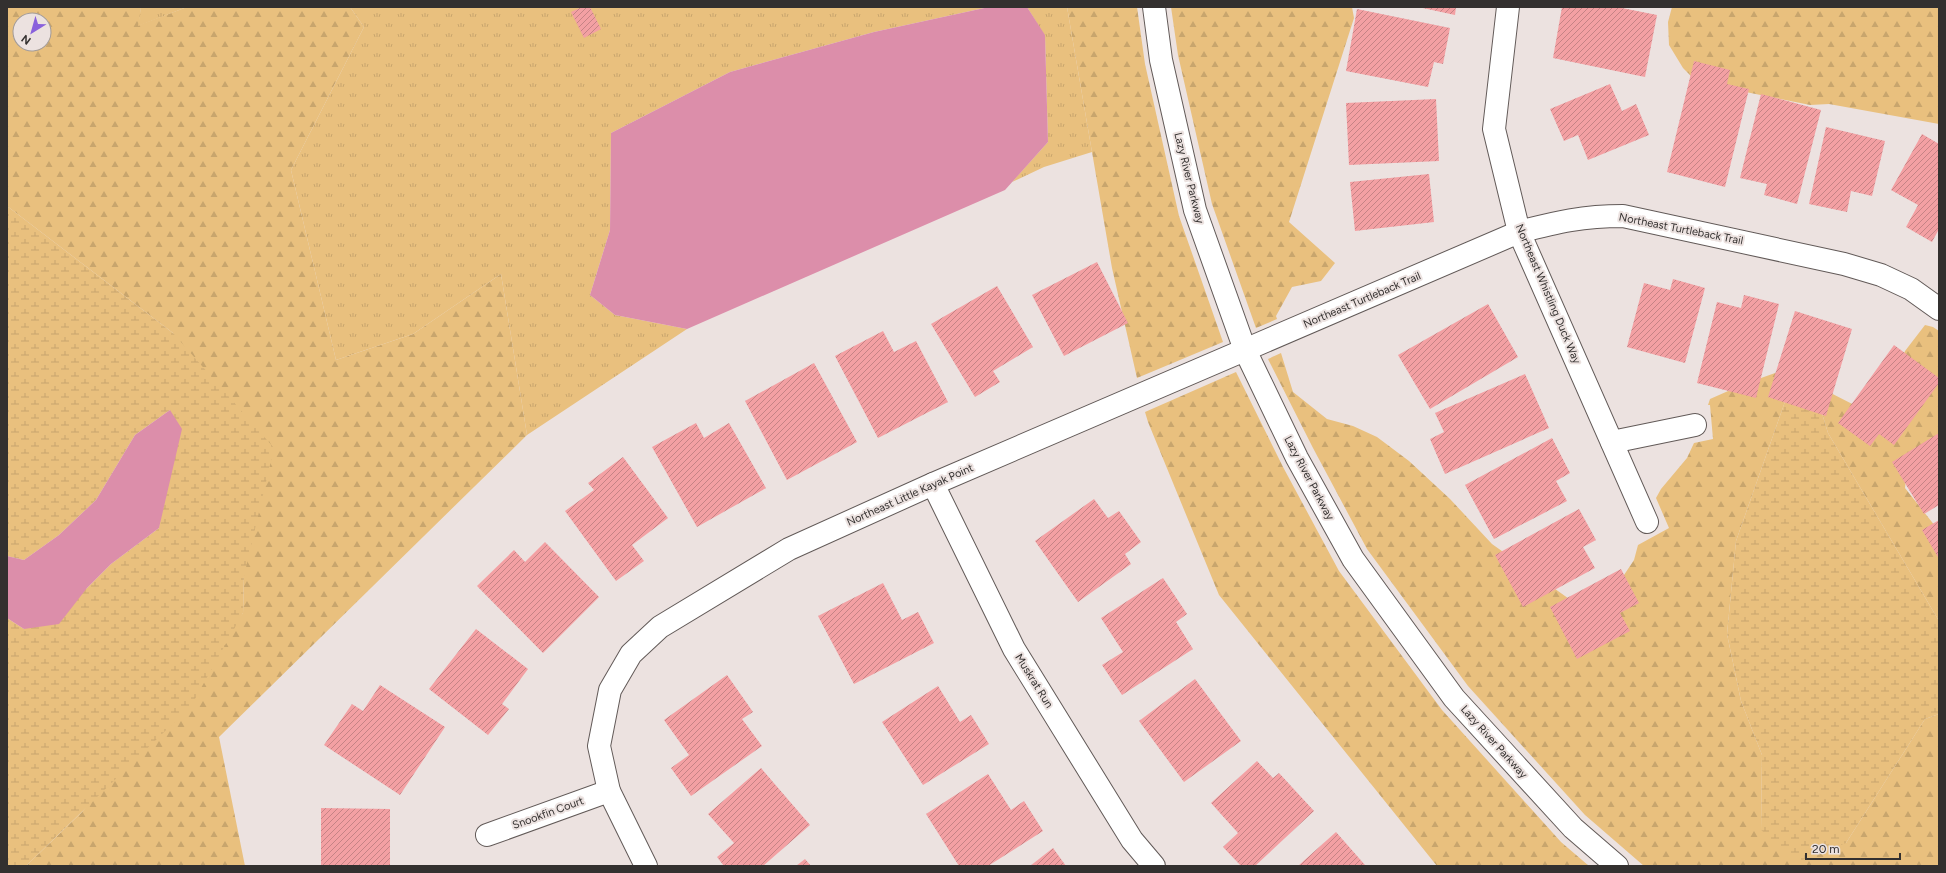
<svg xmlns="http://www.w3.org/2000/svg" width="1946" height="873" viewBox="0 0 1946 873" font-family="Figtree,sans-serif">
<style>
.forest{fill:url(#forest-firs);fill-rule:evenodd}
.wetland{fill:url(#wetland-marsh)}
.park{fill:url(#park-tufts)}
.water{fill:#dc8eaa}
.building{fill:url(#building-hatch)}
.lines{fill:none;stroke-linecap:round;stroke-linejoin:round}
.minor-casing{stroke:#625a58;stroke-width:24}
.minor{stroke:#fff;stroke-width:22}
.labels{text-anchor:middle;dominant-baseline:central;stroke-width:4;stroke-linejoin:round;paint-order:stroke}
.street-label{font-size:11px;fill:#33302f;stroke:#ece2e0}
</style>
<defs>
<pattern id="forest-firs" width="22" height="20" patternUnits="userSpaceOnUse"><rect width="22" height="20" fill="#e9c07e"/><path d="M5 1l3.5 6h-7zM16 11l3.5 6h-7z" fill="#c8a56d"/></pattern>
<pattern id="wetland-marsh" width="20" height="14" patternUnits="userSpaceOnUse"><rect width="20" height="14" fill="#e9c07e"/><path d="M1 5h8M5 5V1M11 12h8M15 12V8" fill="none" stroke="#c8a56d"/></pattern>
<pattern id="park-tufts" width="24" height="20" patternUnits="userSpaceOnUse"><rect width="24" height="20" fill="#e9c07e"/><path d="M3 7l-1-3M5 7V3M7 7l1-3M15 17l-1-3M17 17v-4M19 17l1-3" fill="none" stroke="#c8a56d"/></pattern>
<pattern id="building-hatch" width="6" height="6" patternUnits="userSpaceOnUse"><rect width="6" height="6" fill="#f3a0a3"/><path d="M-1 1l2-2M0 6l6-6M5 7l2-2" fill="none" stroke="#c58385"/></pattern>
</defs>
<rect width="100%" height="100%" fill="#ece2e0"/>
<g class="forest">
<path d="M7 7H141L139 25 187 7H350L364 27 291 170 336 360 413 334 501 274 527 435 219 737 245 866H26L82 812 243 613 244 576 173 333 7 206ZM20 20H44V44H20Z"/>
<polygon points="1067,7 1137,7 1145,64 1179,216 1223,342 1137,378 1112,268"/>
<polygon points="1171,7 1352,7 1354,18 1289,222 1335,263 1321,281 1292,287 1276,316 1277,319 1256,328 1212,204 1178,55"/>
<polygon points="1672,7 1939,7 1939,124 1829,104 1810,105 1697,82 1683,68 1669,45 1668,22"/>
<polygon points="1925,325 1933,327 1939,331 1939,438 1907,470 1905,488 1939,531 1939,621 1828,433 1813,384 1788,393 1736,541 1727,634 1741,701 1762,755 1761,830 1846,843 1925,719 1939,714 1939,866 1644,866 1585,815 1468,686 1367,549 1313,448 1268,359 1281,353 1293,392 1327,419 1353,426 1377,437 1409,461 1450,499 1492,544 1572,601 1610,596 1634,560 1638,545 1669,528 1656,498 1661,489 1687,458 1694,443 1713,439 1710,405 1708,405 1710,399 1744,384 1778,372 1813,384 1866,411 1889,389 1905,351"/>
<polygon points="1236,372 1283,467 1339,571 1442,710 1561,842 1589,866 1437,866 1219,595 1148,422 1145,412"/>
</g>
<g class="wetland">
<polygon points="7,206 173,333 274,448 244,576 243,613 191,706 26,866 7,866 7,618 24,629 87,588 111,564 159,528 170,410 135,435 96,500 59,535 24,560 7,556"/>
<polygon points="1813,384 1828,433 1939,621 1939,714 1925,719 1846,843 1798,862 1761,830 1762,755 1741,701 1727,634 1736,541 1788,393"/>
</g>
<g class="park">
<polygon points="141,7 187,7 138,26"/>
<polygon points="350,7 989,7 874,32 730,72 611,133 610,230 590,295 615,315 687,329 527,435 501,274 413,334 336,360 291,170 364,27"/>
<polygon points="1027,7 1067,7 1092,152 1044,167 1012,182 1048,142 1045,36"/>
</g>
<g class="water">
<polygon points="989,7 1027,7 1045,35 1048,142 1005,190 687,329 615,315 590,295 610,230 611,133 730,72 874,32"/>
<polygon points="170,410 182,429 159,528 111,564 87,588 59,624 24,629 7,618 7,556 24,560 59,535 96,500 135,435"/>
</g>
<g class="building">
<polygon points="582,7 590,7 601,29 584,38 571,12"/>
<polygon points="1418,7 1456,7 1455,15"/>
<polygon points="1562,7 1617,7 1657,15 1645,77 1553,58"/>
<polygon points="1357,9 1450,28 1443,64 1434,62 1428,87 1346,71"/>
<polygon points="1694,61 1730,70 1727,84 1749,89 1725,187 1667,172"/>
<polygon points="1610,84 1622,111 1636,104 1649,135 1588,160 1578,135 1564,141 1550,109"/>
<polygon points="1761,94 1821,110 1797,204 1764,195 1767,184 1740,178"/>
<polygon points="1436,99 1439,161 1349,165 1346,103"/>
<polygon points="1826,127 1885,141 1872,196 1851,191 1847,212 1809,204"/>
<polygon points="1922,134 1939,144 1939,229 1932,242 1906,227 1918,205 1891,190"/>
<polygon points="1429,174 1434,222 1355,231 1350,182"/>
<polygon points="1097,262 1128,323 1064,356 1032,295"/>
<polygon points="1673,279 1705,288 1685,363 1627,347 1644,283 1670,290"/>
<polygon points="997,286 1033,347 993,371 1000,382 975,397 931,324"/>
<polygon points="1744,295 1779,304 1756,398 1697,383 1717,302 1741,308"/>
<polygon points="1488,304 1518,357 1430,409 1398,355"/>
<polygon points="1795,311 1852,329 1826,416 1768,397"/>
<polygon points="883,331 894,352 916,341 948,402 878,438 835,356"/>
<polygon points="1894,345 1939,378 1939,383 1894,445 1879,434 1870,446 1838,423"/>
<polygon points="814,363 857,442 787,480 745,401"/>
<polygon points="1525,374 1549,428 1445,474 1430,439 1444,432 1435,413"/>
<polygon points="696,423 704,438 729,423 766,488 697,527 652,447"/>
<polygon points="1939,433 1939,505 1924,514 1892,462"/>
<polygon points="1552,438 1570,473 1556,481 1567,501 1494,539 1465,485"/>
<polygon points="623,457 668,518 632,545 644,561 616,581 565,511 594,490 588,483"/>
<polygon points="1094,499 1108,518 1119,511 1141,542 1125,554 1131,564 1078,602 1035,541"/>
<polygon points="1579,509 1596,540 1583,547 1595,568 1523,607 1495,555"/>
<polygon points="1939,520 1939,559 1922,530"/>
<polygon points="545,542 599,597 543,653 477,586 514,550 525,562"/>
<polygon points="1621,569 1639,603 1620,613 1630,631 1577,659 1550,607"/>
<polygon points="1163,578 1187,614 1176,622 1193,649 1122,695 1102,665 1123,652 1101,618"/>
<polygon points="883,583 902,620 918,612 934,643 854,684 818,616"/>
<polygon points="476,629 528,669 502,704 509,709 488,735 429,689"/>
<polygon points="727,675 753,712 742,719 762,746 691,796 671,768 689,755 664,720"/>
<polygon points="1195,679 1241,741 1184,782 1139,721"/>
<polygon points="380,685 445,727 400,795 324,745 352,704 363,711"/>
<polygon points="938,686 960,722 971,715 989,744 923,785 882,722"/>
<polygon points="1257,761 1273,778 1279,773 1314,811 1255,866 1241,866 1223,847 1238,833 1211,803"/>
<polygon points="761,768 810,825 763,866 724,866 717,857 734,843 708,814"/>
<polygon points="988,774 1011,810 1024,801 1043,831 988,866 959,866 926,814"/>
<polygon points="321,808 390,809 390,866 321,866"/>
<polygon points="1336,832 1365,865 1298,866"/>
<polygon points="1053,848 1066,866 1030,866"/>
<polygon points="805,859 811,866 796,866"/>
</g>
<g class="lines">
<defs>
<g id="minor">
<polyline points="1154,7 1161,60 1195,210 1245,350 1297,458 1353,559 1454,698 1573,828 1617,866"/>
<polyline points="1508,7 1494,129 1519,232 1647,522"/>
<polyline points="1612,442 1695,425"/>
<polyline points="933,484 1014,649 1132,840 1154,866"/>
<polyline points="487,835 609,791"/>
<path d="M646 866 609 791 599 746 610 690 631 654 660 627 789 549 933 484 1519 232C1557 222 1583 216 1623 216L1844 264 1881 275 1911 289 1939 309"/>
</g>
</defs>
<use href="#minor" class="minor-casing"/>
<use href="#minor" class="minor"/>
</g>
<g class="labels">
<g class="street-label">
<text transform="translate(1189 178) rotate(76)">Lazy River Parkway</text>
<text transform="translate(1681 229) rotate(11)">Northeast Turtleback Trail</text>
<text transform="translate(1548 294) rotate(67)">Northeast Whistling Duck Way</text>
<text transform="translate(1362 300) rotate(-23)">Northeast Turtleback Trail</text>
<text transform="translate(1309 478) rotate(62)">Lazy River Parkway</text>
<text transform="translate(910 495) rotate(-24)">Northeast Little Kayak Point</text>
<text transform="translate(1034 681) rotate(58)">Muskrat Run</text>
<text transform="translate(1494 742) rotate(48)">Lazy River Parkway</text>
<text transform="translate(548 813) rotate(-20)">Snookfin Court</text>
</g>
</g>
<rect width="1946" height="873" fill="none" stroke="#33302f" stroke-width="16"/>
<g transform="translate(32 32) rotate(217)"><circle r="19" fill="#ece2e0" stroke="#a29b99"/>
<path d="M0-3L7 15L0 10L-7 15Z" fill="#8961dc"/>
<text y="-6" font-size="11" font-weight="bold" text-anchor="middle" fill="#33302f">N</text>
</g>
<path d="M1806 853v6h94v-6" fill="none" stroke="#33302f" stroke-width="2"/>
<text x="1812" y="853" font-size="12" fill="#33302f" stroke="#ece2e0" stroke-width="3" paint-order="stroke">20 m</text>
</svg>
